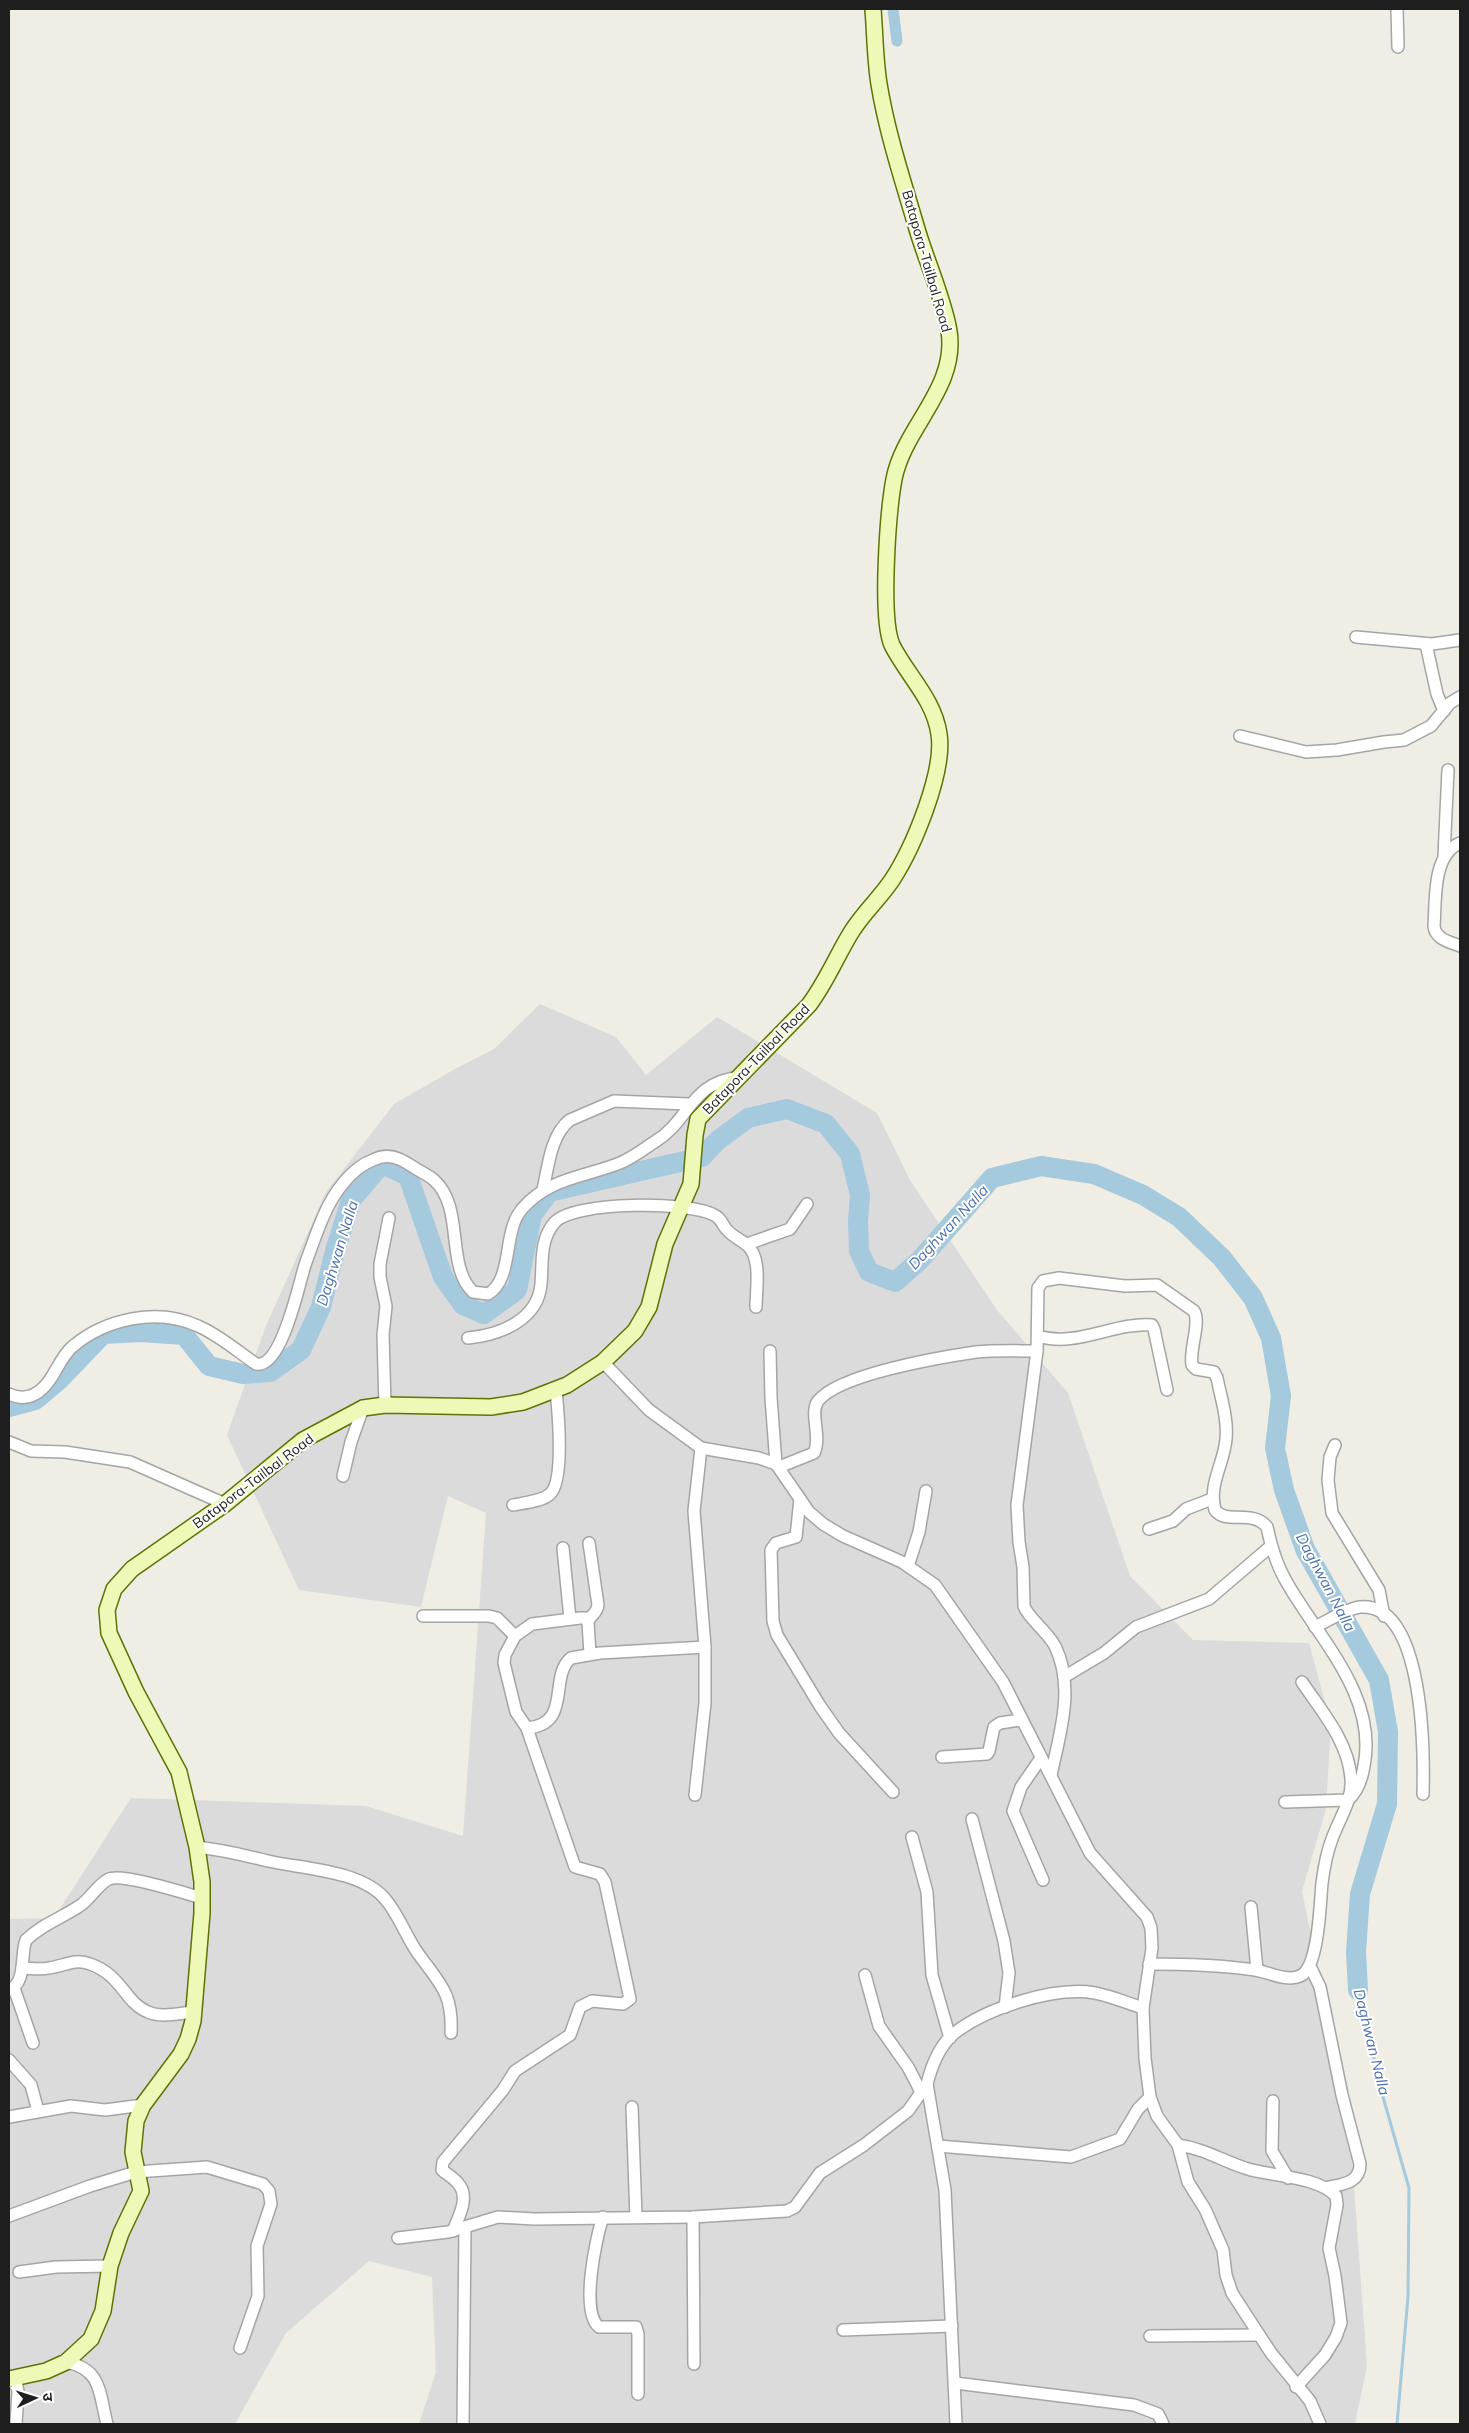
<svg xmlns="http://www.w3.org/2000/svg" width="1469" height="2433" viewBox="0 0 1469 2433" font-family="Mulish,'Noto Sans Devanagari',sans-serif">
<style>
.residential{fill:#dcdbdb}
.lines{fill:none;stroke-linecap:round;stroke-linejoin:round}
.stream{stroke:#a5c9dd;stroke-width:3}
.canal{stroke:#a5c9dd;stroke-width:11}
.river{stroke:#a5c9dd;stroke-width:20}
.minor-casing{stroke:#a5a5a5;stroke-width:14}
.secondary-casing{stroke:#5b7505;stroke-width:18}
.minor{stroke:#fff;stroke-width:11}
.secondary{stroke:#eef9b8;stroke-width:15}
.labels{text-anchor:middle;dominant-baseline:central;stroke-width:4;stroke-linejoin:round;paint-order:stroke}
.street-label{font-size:14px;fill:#1e1e1e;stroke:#fff}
.water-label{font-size:15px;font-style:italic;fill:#4b70ae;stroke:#fff}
</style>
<rect width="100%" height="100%" fill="#efede4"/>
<polygon class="residential" points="540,1004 616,1037 646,1075 717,1017 877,1113 911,1182 997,1310 1068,1393 1130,1576 1193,1640 1309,1643 1331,1724 1326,1809 1302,1891 1349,2117 1367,2366 1355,2424 419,2424 436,2372 432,2277 369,2261 286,2333 235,2424 9,2424 9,1919 54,1918 131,1798 366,1806 463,1836 486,1513 448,1496 421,1607 299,1590 227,1435 265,1328 326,1192 394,1104 455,1069 494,1049"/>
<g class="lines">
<polyline class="stream" points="1358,1990 1383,2097 1409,2188 1408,2297 1397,2424"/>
<polyline class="canal" points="893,9 897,41"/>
<polyline class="river" points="9,1407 35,1400 59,1380 103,1334 141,1332 184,1335 209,1366 243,1374 270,1372 301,1350 321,1307 335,1251 351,1200 382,1164 408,1176 443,1277 463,1305 484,1314 517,1290 532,1215 549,1192 702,1157 717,1141 748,1118 787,1109 826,1124 850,1154 860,1195 858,1221 859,1251 869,1272 895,1282 920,1260 992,1178 1041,1166 1094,1174 1143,1195 1179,1217 1222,1258 1253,1298 1271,1338 1281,1396 1275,1448 1284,1490 1305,1549 1379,1680 1388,1732 1387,1804 1360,1894 1356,1952 1358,1990"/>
<defs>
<g id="minor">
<polyline points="1397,9 1398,47"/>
<polyline points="1356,637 1432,644 1460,640"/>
<polyline points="1426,644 1437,694 1444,711"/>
<polyline points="1240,736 1306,752 1337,750 1384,742 1404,740 1431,726 1450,703 1460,697"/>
<path d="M1460 843C1432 855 1436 900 1434 926 1435 939 1450 942 1460 946"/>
<polyline points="1444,856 1448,770"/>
<path d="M543 1190C548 1167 551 1134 570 1120L614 1101 689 1104"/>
<polyline points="747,1244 790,1229 807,1204"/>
<path d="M1038 1336C1076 1348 1114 1322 1152 1325L1154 1329 1167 1390"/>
<path d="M468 1338C500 1335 538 1320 541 1284 543 1263 539 1240 555 1222 575 1201 689 1201 714 1215 719 1217 721 1221 724 1226 730 1236 739 1238 747 1245 762 1257 756 1290 756 1307"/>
<polyline points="770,1351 771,1398 776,1464"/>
<polyline points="603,1362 649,1410 701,1448 759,1458 776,1464 809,1512 823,1524 843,1536 902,1562 935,1585 1003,1682 1090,1853 1147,1917 1151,1928 1152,1948 1143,2008 1145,2058 1150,2097 1157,2116 1178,2145 1188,2182 1205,2209 1223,2250 1226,2275 1232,2293 1271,2353 1310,2401 1320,2424"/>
<path d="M9 1394C22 1400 33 1398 43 1388 55 1377 59 1359 72 1347 105 1319 157 1307 198 1326 219 1335 237 1351 256 1364 282 1369 299 1283 305 1265 311 1248 317 1231 324 1215 333 1194 351 1168 373 1160 381 1156 390 1155 399 1159 404 1161 410 1165 415 1168 421 1172 428 1175 434 1180 465 1208 445 1265 473 1292L488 1294C514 1279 502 1232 522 1209 548 1178 585 1177 620 1163 633 1158 645 1148 656 1141 690 1120 690 1082 741 1077"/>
<polyline points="385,1405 383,1335 386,1306 380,1277 380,1264 389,1218"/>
<polyline points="9,1442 31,1451 65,1452 130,1462 225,1504"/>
<polyline points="1335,1445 1330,1457 1328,1480 1332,1513 1379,1590 1384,1616"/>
<path d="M779 1467 814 1453C822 1437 809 1413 818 1401 839 1374 942 1357 976 1352 996 1350 1017 1351 1037 1351"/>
<polyline points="343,1476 351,1442 363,1408"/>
<polyline points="800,1499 796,1537 776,1543 771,1550 773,1621 777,1635 820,1706 839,1733 893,1792"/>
<path d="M513 1505C523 1503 543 1501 550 1494 565 1481 558 1410 556 1390"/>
<polyline points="1149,1529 1173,1521 1186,1509 1212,1499"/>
<path d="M589 1543 598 1605C597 1614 590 1615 588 1622L590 1654"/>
<polyline points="563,1548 570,1619"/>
<polyline points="908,1566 919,1532 926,1491"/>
<polyline points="423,1616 489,1616 497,1618 515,1636"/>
<path d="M1315 1627C1328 1621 1345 1609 1360 1607 1425 1602 1424 1754 1423 1794"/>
<polyline points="1064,1677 1104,1653 1136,1627 1209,1599 1271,1546"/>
<path d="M527 1728C573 1724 548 1677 571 1658L600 1653 705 1647"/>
<polyline points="942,1757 987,1754 989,1751 994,1727 1000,1723 1020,1720"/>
<polyline points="1041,1758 1021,1787 1013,1811 1043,1880"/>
<path d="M1051 1775C1060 1733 1075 1687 1055 1646 1047 1631 1028 1618 1024 1606L1023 1567 1019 1542 1017 1505 1037 1351 1038 1288 1043 1281 1059 1278 1125 1286 1157 1285 1194 1311C1201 1323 1189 1349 1192 1365L1196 1369 1214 1372 1217 1378C1221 1398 1228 1419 1226 1439 1224 1464 1208 1484 1215 1510 1226 1525 1253 1509 1267 1527 1271 1546 1276 1564 1286 1581 1318 1638 1378 1695 1364 1766 1362 1779 1358 1791 1348 1800L1285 1802"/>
<polyline points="695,1795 705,1703 705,1647 694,1511 701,1448"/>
<polyline points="972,1819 1004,1941 1009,1973 1005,2007"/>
<polyline points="912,1837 927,1892 932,1975 950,2038"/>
<path d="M197 1847C224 1850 243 1855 268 1861 303 1869 362 1870 386 1900 398 1914 406 1936 417 1952 439 1983 453 1992 451 2033"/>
<polyline points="1251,1907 1257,1970"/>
<path d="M1149 1964C1185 1964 1220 1965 1255 1970 1269 1972 1286 1982 1300 1976 1319 1968 1320 1903 1322 1883 1324 1868 1326 1854 1332 1839 1339 1819 1353 1800 1351 1778 1348 1741 1322 1712 1302 1682"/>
<path d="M1310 1966 1320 1987 1342 2095 1360 2164C1360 2184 1341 2184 1326 2188"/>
<path d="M22 1968C31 1968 40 1970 49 1968 64 1966 75 1958 90 1964 122 1975 125 2003 148 2012 161 2018 180 2013 194 2012"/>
<polyline points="865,1975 879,2026 908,2067 921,2092"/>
<polyline points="14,1988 33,2043"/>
<path d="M9 1990C27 1983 20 1955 26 1940 42 1924 62 1918 81 1905 91 1898 98 1884 109 1879 122 1873 185 1893 202 1898"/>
<polyline points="9,2060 31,2085 38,2111"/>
<polyline points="1273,2101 1272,2151 1288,2178"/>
<polyline points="632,2107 636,2217"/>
<polyline points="9,2117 71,2106 105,2110 143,2105"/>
<path d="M1178 2145C1206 2149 1222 2161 1248 2169 1272 2176 1319 2177 1336 2196L1337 2205 1329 2248 1335 2276 1341 2323 1336 2337 1325 2355 1296 2387"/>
<polyline points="938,2146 1071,2157 1120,2139 1138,2109 1150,2097"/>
<polyline points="9,2216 90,2186 136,2172 207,2167 263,2184 269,2191 271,2204 257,2246 258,2296 240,2348"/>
<path d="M603 2217C596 2237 580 2312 599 2327H636L638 2334V2394"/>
<polyline points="693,2217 694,2364"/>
<path d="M453 2231C458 2218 469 2199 460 2186 456 2179 448 2175 442 2170L443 2162 503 2090 515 2071 570 2035 580 2007 592 2001 623 2004 630 1999 605 1882 600 1874 575 1867 531 1740 527 1728 516 1712 504 1663 505 1655 515 1636 532 1624 580 1618H589"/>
<polyline points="398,2238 448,2232 498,2217 534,2219 693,2217 787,2211 795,2207 820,2173 864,2145 908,2111 927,2084"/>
<polyline points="19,2272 56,2267 110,2266"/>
<polyline points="843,2330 952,2326"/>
<polyline points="1150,2336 1259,2335"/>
<path d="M66 2362C102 2369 99 2393 107 2424"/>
<polyline points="16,2379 18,2392 16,2424"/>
<polyline points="955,2383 1134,2405 1158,2414 1163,2424"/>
<polyline points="463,2424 465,2227"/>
<path d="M956 2424 945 2190 927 2084C931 2068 939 2048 951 2036 982 2009 1054 1986 1095 1993 1111 1996 1127 2003 1143 2008"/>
</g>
<path id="secondary" d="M9 2379 46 2371 66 2362 91 2339 103 2311 110 2266 121 2233 141 2191 133 2152 136 2121 143 2105 181 2054 188 2039 193 2021 202 1913V1882L197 1847 179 1772 136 1692 109 1633 107 1610 114 1589 132 1569 225 1504 303 1440 363 1408 385 1405 491 1407 523 1402 567 1385 603 1362 635 1331 649 1307 665 1244 691 1184 695 1135 698 1119 809 1005C827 981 837 955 852 931 864 912 880 898 892 880 913 848 945 772 939 734 934 699 907 675 892 645 880 617 888 512 894 479 904 427 958 388 949 331 944 300 926 260 917 229 903 181 887 133 879 84 875 59 875 34 873 9"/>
</defs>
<use href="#minor" class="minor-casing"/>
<use href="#secondary" class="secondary-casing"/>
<use href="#minor" class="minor"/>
<use href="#secondary" class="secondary"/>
</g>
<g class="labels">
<g class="street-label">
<text transform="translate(927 261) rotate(74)">Batapora-Tailbal Road</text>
<text transform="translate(756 1059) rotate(-46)">Batapora-Tailbal Road</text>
<text transform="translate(253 1481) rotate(-37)">Batapora-Tailbal Road</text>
</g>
<g class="water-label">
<text transform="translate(948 1227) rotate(-47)">Daghwan Nalla</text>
<text transform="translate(337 1253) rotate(-73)">Daghwan Nalla</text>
<text transform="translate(1326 1582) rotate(62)">Daghwan Nalla</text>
<text transform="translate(1372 2042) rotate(76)">Daghwan Nalla</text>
</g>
</g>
<rect width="1469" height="2433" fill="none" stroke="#1e1e1e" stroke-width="20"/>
<g transform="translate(35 2398) rotate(86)" stroke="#ffffff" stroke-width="4" paint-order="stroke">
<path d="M0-4L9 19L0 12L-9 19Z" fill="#1e1e1e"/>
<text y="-8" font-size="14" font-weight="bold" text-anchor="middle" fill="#1e1e1e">उ</text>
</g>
</svg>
